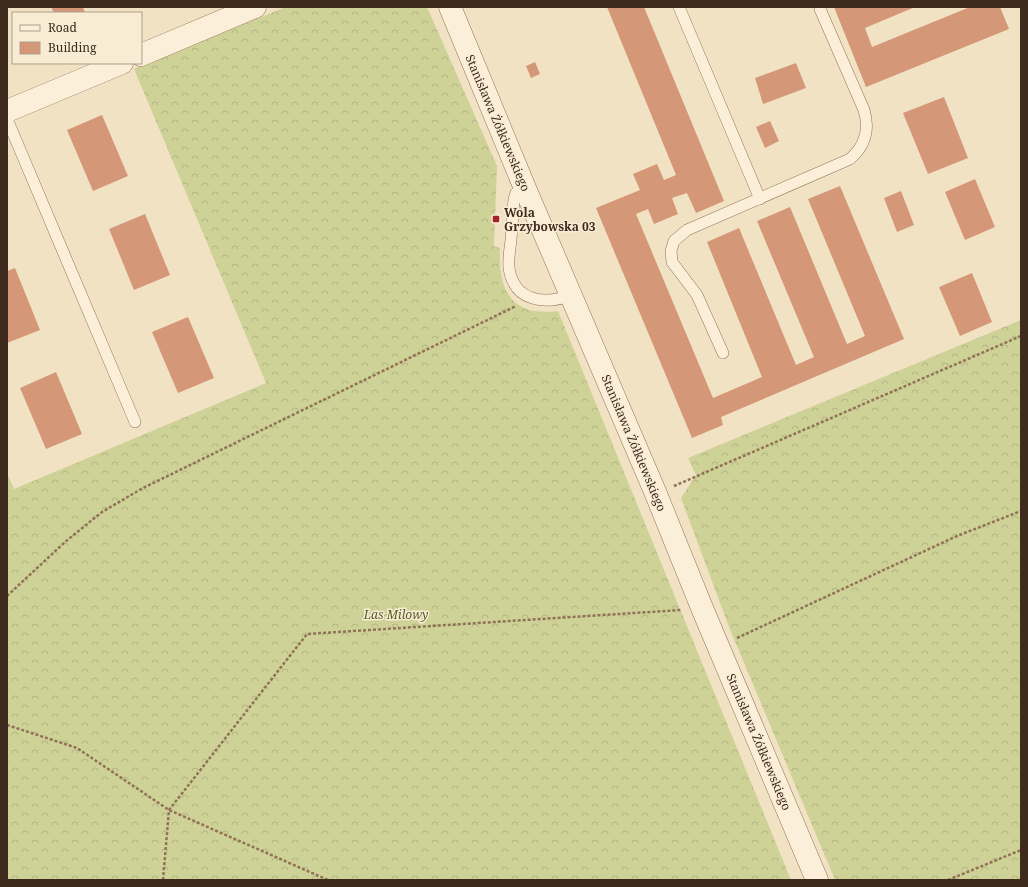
<svg xmlns="http://www.w3.org/2000/svg" width="1028" height="887" viewBox="0 0 1028 887" font-family="'Noto Serif',serif">
<style>
.forest{fill:url(#forest-crowns)}
.building{fill:#d49777}
.lines{fill:none;stroke-linecap:round;stroke-linejoin:round}
.service-casing{stroke:#8f7258;stroke-width:12}
.minor-casing{stroke:#8f7258;stroke-width:23}
.tertiary-casing{stroke:#8f7258;stroke-width:23}
.path{stroke:#8f7258;stroke-width:2.5;stroke-dasharray:3 2;stroke-linecap:butt}
.service{stroke:#fcefd9;stroke-width:11}
.minor{stroke:#fcefd9;stroke-width:22}
.tertiary{stroke:#fcefd9;stroke-width:22}
.poi-dot{fill:#a5222c;stroke:#f9ecd5;stroke-width:1.5}
.labels{text-anchor:middle;dominant-baseline:central;stroke-width:3;stroke-linejoin:round;paint-order:stroke}
.street-label{font-size:12px;fill:#3e2b1e;stroke:#f9ecd5}
.poi-label{font-size:12px;font-weight:bold;fill:#3e2b1e;stroke:#f9ecd5;text-anchor:start}
.park-label{font-size:12px;font-style:italic;fill:#525d22;stroke:#f9ecd5}
</style>
<defs>
<pattern id="forest-crowns" width="20" height="18" patternUnits="userSpaceOnUse"><rect width="20" height="18" fill="#cfd297"/><path d="M2 6a3 3 0 1 1 6 0M12 15a3 3 0 1 1 6 0" fill="none" stroke="#b3b482"/></pattern>
</defs>
<rect width="100%" height="100%" fill="#f2e2c4"/>
<g class="forest">
<path d="M286 7H427L497 166 494 246 500 248C498 290 511 317 558 311L791 880H7V473L14 489 266 383 134 69Z"/>
<polygon points="1021,320 1021,880 835,880 729,627 681,498 696,475 688,458"/>
</g>
<g class="building">
<polygon points="51,7 83,7 85,13 54,13"/>
<polygon points="607,7 644,7 724,201 696,213 687,193 672,198 678,214 654,224 648,209 636,214 713,398 762,377 707,242 739,228 796,365 814,357 757,221 790,207 847,344 865,336 808,199 840,186 904,339 721,417 723,425 692,438 596,208 640,190 633,174 657,164 664,180 676,175"/>
<polygon points="834,7 915,7 865,28 872,47 970,7 1000,7 1009,29 866,87"/>
<polygon points="535,62 540,74 531,78 526,66"/>
<polygon points="796,63 806,88 763,104 755,78"/>
<polygon points="944,97 968,158 928,174 903,113"/>
<polygon points="102,115 128,176 93,191 67,130"/>
<polygon points="770,121 779,141 765,148 756,127"/>
<polygon points="975,179 995,227 965,240 945,192"/>
<polygon points="901,191 914,225 897,232 884,198"/>
<polygon points="145,214 170,275 134,290 109,229"/>
<polygon points="15,268 40,330 7,343 7,271"/>
<polygon points="972,273 992,322 960,336 939,287"/>
<polygon points="188,317 214,378 178,393 152,332"/>
<polygon points="56,372 82,434 46,449 20,388"/>
</g>
<g class="lines">
<defs>
<g id="service">
<polyline points="679,7 760,199"/>
<polyline points="7,119 135,422"/>
<path d="M524 186 516 193 514 199C513 213 512 226 511 240 510 249 508 259 509 268 514 302 545 305 572 295"/>
<path d="M723 353 697 295 672 262 671 251 674 241 687 230 850 159C865 146 870 130 864 110L820 9"/>
</g>
<polyline id="minor" points="450,7 524,186 656,494 702,608 817,880"/>
<g id="tertiary">
<polyline points="141,55 255,7"/>
<polyline points="7,111 122,63"/>
</g>
</defs>
<use href="#service" class="service-casing"/>
<use href="#minor" class="minor-casing"/>
<use href="#tertiary" class="tertiary-casing"/>
<g class="path">
<polyline points="674,486 1021,336"/>
<polyline points="7,596 65,542 102,512 143,488 516,306"/>
<polyline points="737,638 957,536 1021,511"/>
<polyline points="7,725 77,748 169,810 328,880"/>
<polyline points="163,880 169,810 307,634 681,610"/>
<polyline points="948,880 1021,850"/>
</g>
<use href="#service" class="service"/>
<use href="#minor" class="minor"/>
<use href="#tertiary" class="tertiary"/>
</g>
<rect class="poi-dot" x="492" y="215" width="8" height="8" rx="2"/>
<g class="labels">
<g class="street-label">
<text transform="translate(498 123) rotate(67)">Stanisława Żółkiewskiego</text>
<text transform="translate(634 443) rotate(67)">Stanisława Żółkiewskiego</text>
<text transform="translate(759 742) rotate(67)">Stanisława Żółkiewskiego</text>
</g>
<g class="poi-label">
<text x="504" y="212">Wola<tspan x="504" dy="14">Grzybowska 03</tspan></text>
</g>
<g class="park-label">
<text x="396" y="614">Las Milowy</text>
</g>
</g>
<rect width="1028" height="887" fill="none" stroke="#3e2b1e" stroke-width="16"/>
<rect x="12" y="12" width="130" height="52" fill="#f9ecd5" stroke="#ae9f8c"/>
<rect x="20" y="25" width="20" height="6" fill="#fcefd9" stroke="#ae9f8c"/>
<text x="48" y="32" font-size="12" fill="#3e2b1e">Road</text>
<rect x="20" y="42" width="20" height="12" fill="#d49777" stroke="#ae9f8c"/>
<text x="48" y="52" font-size="12" fill="#3e2b1e">Building</text>
</svg>
